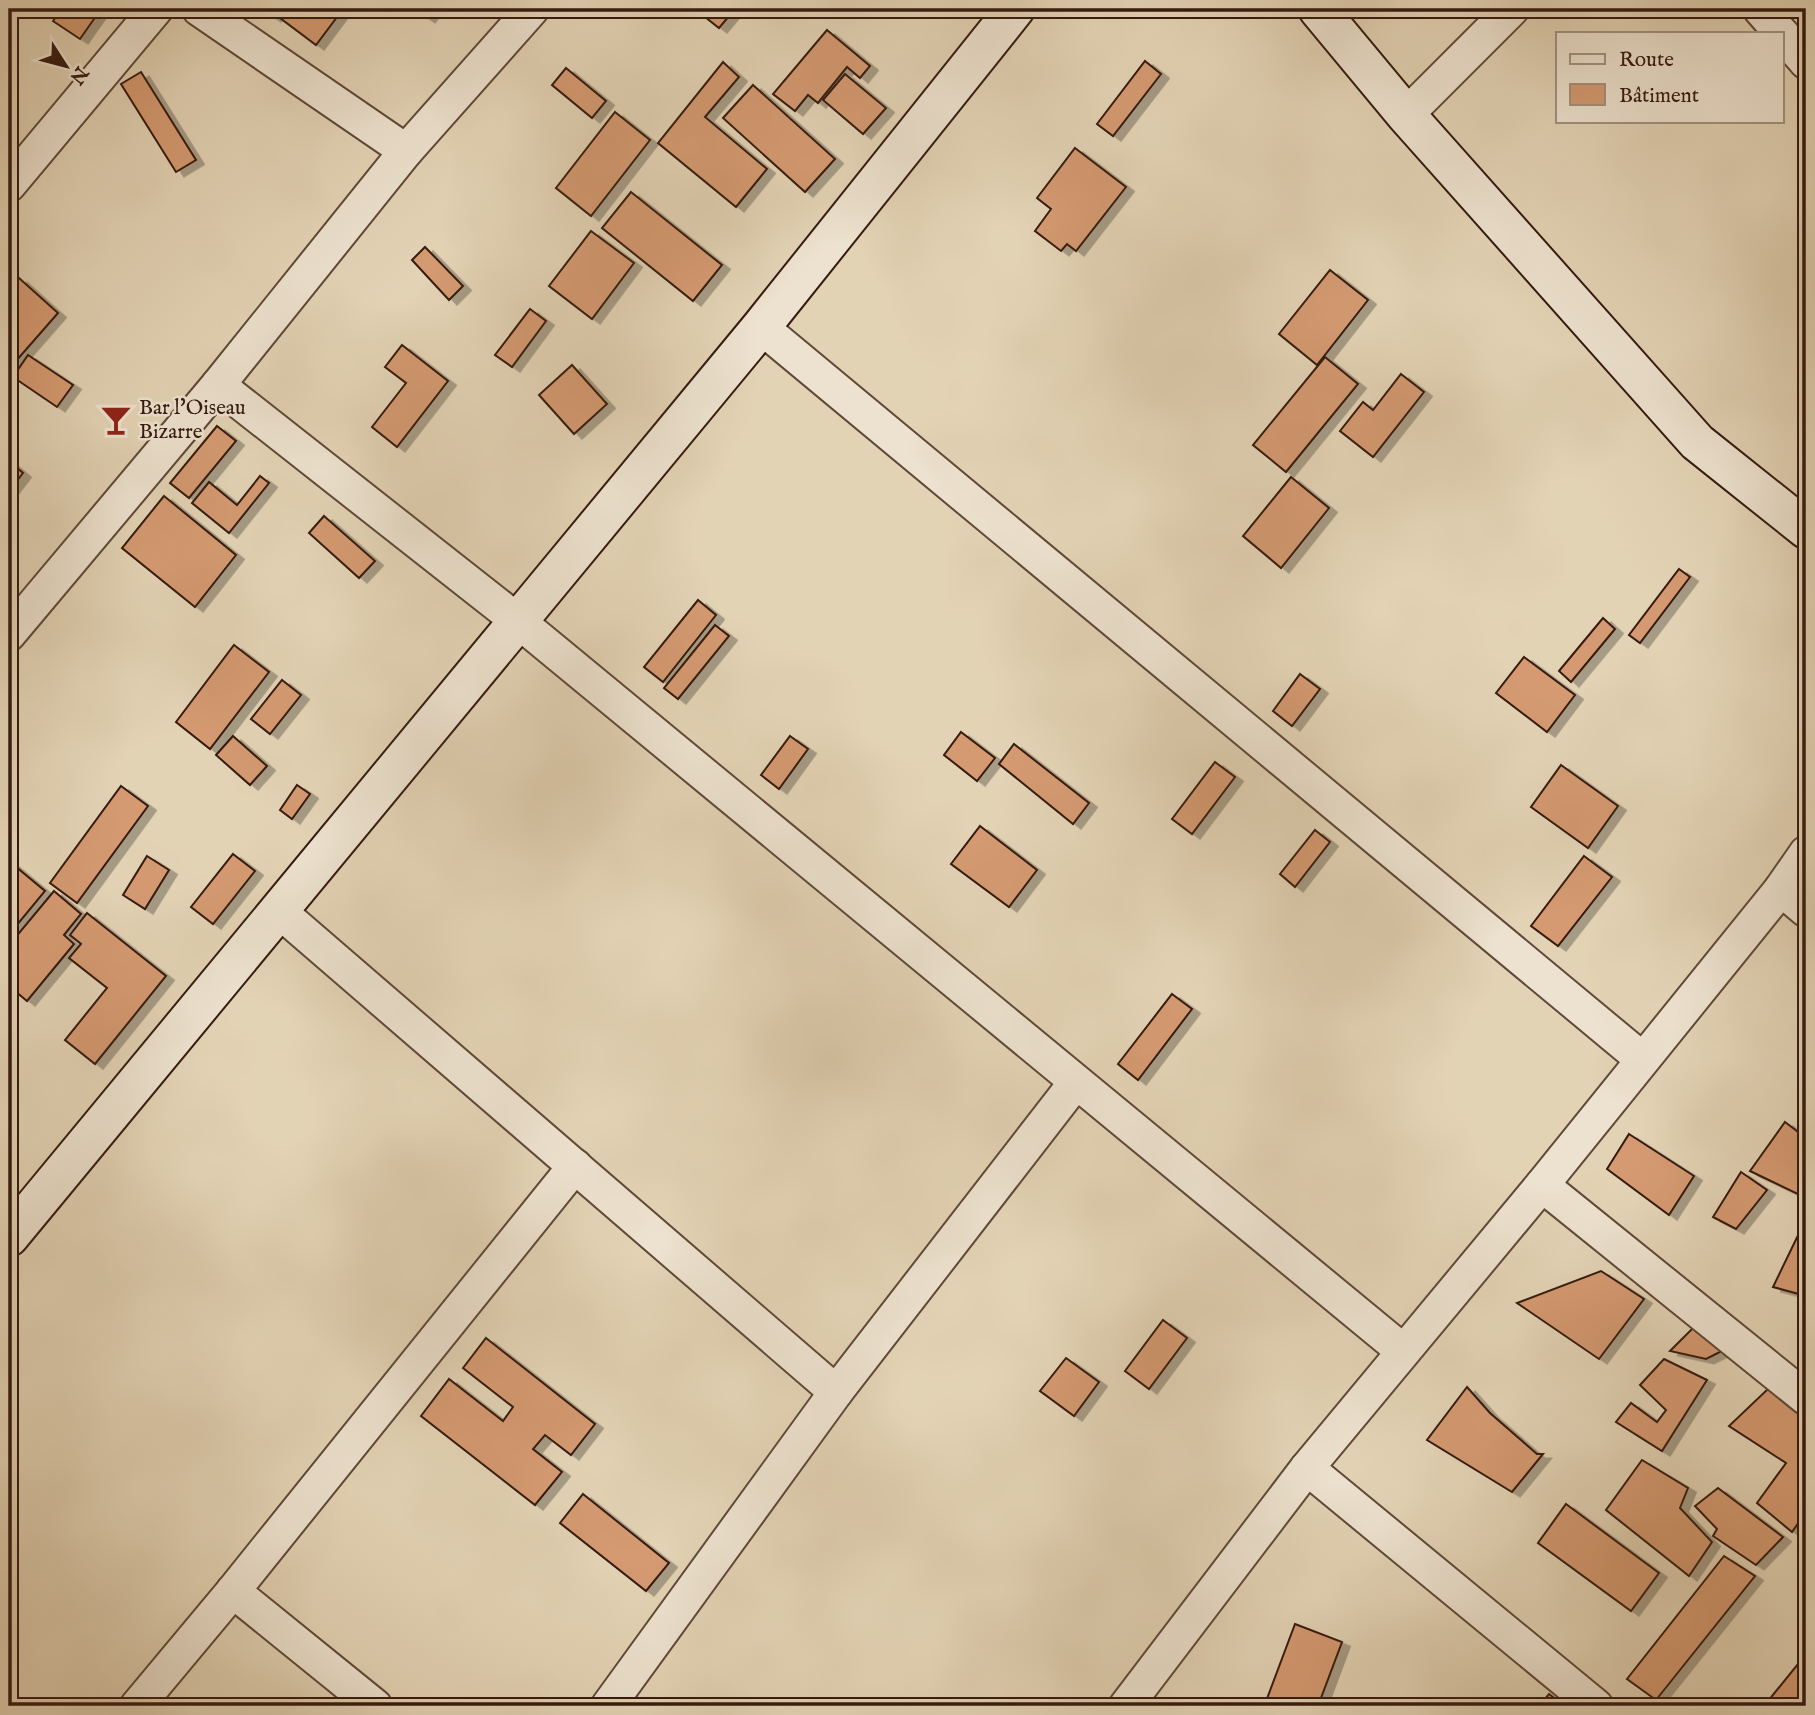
<svg xmlns="http://www.w3.org/2000/svg" width="1815" height="1715" viewBox="0 0 1815 1715" font-family="'IM FELL English',serif">
<style>
.building{fill:#d59a72;stroke:#351a10;stroke-width:2;filter:url(#shadow)}
.lines{fill:none;stroke-linecap:round;stroke-linejoin:round}
.street-casing{stroke:#604839;stroke-width:37}
.secondary-casing{stroke:#351a10;stroke-width:42}
.street{stroke:#ede2cf;stroke-width:33}
.secondary{stroke:#ede2cf;stroke-width:38}
.labels{text-anchor:middle;dominant-baseline:central;stroke-width:5;stroke-linejoin:round;paint-order:stroke}
.poi-label{font-size:21px;fill:#351a10;stroke:#ede2cf;text-anchor:start}
</style>
<defs>
<filter id="shadow"><feDropShadow dx="8" dy="4.5" stdDeviation="0" flood-color="#0004"/></filter>
</defs>
<rect width="100%" height="100%" fill="#e3d3b5"/>
<filter id="stains"><feTurbulence type="fractalNoise" baseFrequency=".00286" numOctaves="4"/><feColorMatrix values="0 0 0 0 .2 0 0 0 0 .09 0 0 0 0 .02 0 0 0 .5 -.17"/></filter>
<radialGradient id="worn" r=".72"><stop offset=".6" stop-color="#630" stop-opacity="0"/><stop offset="1" stop-color="#630" stop-opacity=".3"/></radialGradient>
<g class="building">
<polygon points="62,9 101,9 80,39 53,21"/>
<polygon points="262,9 279,9 273,17"/>
<polygon points="287,9 343,9 316,45 280,18"/>
<polygon points="414,9 434,9 427,18"/>
<polygon points="695,9 735,9 719,28"/>
<polygon points="827,30 870,66 860,78 847,67 818,103 808,95 795,111 773,94"/>
<polygon points="1145,61 1161,74 1113,136 1097,124"/>
<polygon points="723,62 739,77 705,117 767,169 736,207 658,143"/>
<polygon points="566,68 606,101 592,118 552,85"/>
<polygon points="141,72 196,160 176,172 121,84"/>
<polygon points="845,74 886,108 863,134 823,100"/>
<polygon points="753,85 835,159 805,192 723,118"/>
<polygon points="615,112 650,140 591,216 556,188"/>
<polygon points="1075,148 1126,187 1076,251 1067,244 1061,251 1035,231 1051,209 1037,198"/>
<polygon points="631,192 722,265 693,301 602,228"/>
<polygon points="591,231 634,263 592,319 549,286"/>
<polygon points="425,247 463,286 449,300 412,260"/>
<polygon points="1330,270 1368,300 1317,365 1279,334"/>
<polygon points="19,278 58,313 9,369 9,291"/>
<polygon points="530,309 546,321 512,367 495,355"/>
<polygon points="402,345 448,381 397,447 372,427 406,383 385,367"/>
<polygon points="28,355 73,385 57,407 13,377"/>
<polygon points="1325,357 1358,384 1286,472 1253,445"/>
<polygon points="572,365 607,404 574,434 539,395"/>
<polygon points="1401,374 1424,392 1373,457 1340,431 1363,402 1373,410"/>
<polygon points="217,426 236,441 189,498 170,483"/>
<polygon points="9,461 23,473 9,491"/>
<polygon points="260,476 269,483 229,533 192,503 209,482 237,505"/>
<polygon points="1291,477 1329,508 1281,568 1243,536"/>
<polygon points="164,496 236,555 195,607 122,548"/>
<polygon points="324,516 375,561 359,578 309,533"/>
<polygon points="1679,569 1690,577 1640,643 1629,635"/>
<polygon points="698,600 716,615 663,682 644,667"/>
<polygon points="1603,618 1615,629 1571,682 1559,671"/>
<polygon points="715,625 729,636 678,699 664,688"/>
<polygon points="234,645 269,672 210,749 176,722"/>
<polygon points="1524,657 1575,695 1547,732 1496,693"/>
<polygon points="1300,674 1320,689 1292,726 1273,711"/>
<polygon points="282,680 301,695 270,734 251,719"/>
<polygon points="961,732 995,758 977,781 944,755"/>
<polygon points="233,736 267,766 250,785 216,755"/>
<polygon points="790,736 808,749 779,789 761,775"/>
<polygon points="1014,744 1089,803 1073,824 999,764"/>
<polygon points="1215,762 1235,777 1192,834 1172,819"/>
<polygon points="1561,765 1618,806 1588,848 1531,807"/>
<polygon points="297,785 310,794 292,819 280,810"/>
<polygon points="121,786 148,806 77,903 50,883"/>
<polygon points="980,826 1037,870 1009,907 951,864"/>
<polygon points="1315,830 1330,842 1295,887 1280,874"/>
<polygon points="233,854 255,871 213,924 191,907"/>
<polygon points="147,856 169,870 145,909 123,895"/>
<polygon points="1584,856 1612,877 1558,946 1531,926"/>
<polygon points="9,861 45,891 12,931 9,928"/>
<polygon points="54,891 81,914 64,935 74,944 27,1001 9,986 9,945"/>
<polygon points="87,913 166,976 95,1064 65,1040 107,988 69,958 81,944 70,935"/>
<polygon points="1172,994 1192,1009 1138,1080 1118,1064"/>
<polygon points="1785,1122 1806,1138 1806,1198 1750,1171"/>
<polygon points="1629,1134 1694,1176 1669,1215 1607,1169"/>
<polygon points="1741,1172 1767,1190 1736,1229 1713,1217"/>
<polygon points="1803,1225 1806,1226 1806,1296 1773,1287"/>
<polygon points="1601,1271 1644,1299 1599,1359 1517,1303"/>
<polygon points="1163,1320 1187,1338 1149,1389 1125,1371"/>
<polygon points="1698,1323 1728,1348 1706,1359 1670,1351"/>
<polygon points="486,1338 595,1424 571,1455 545,1435 533,1449 562,1472 535,1505 421,1416 449,1379 503,1421 513,1407 463,1368"/>
<polygon points="1066,1358 1099,1382 1074,1416 1040,1391"/>
<polygon points="1664,1359 1707,1380 1662,1451 1616,1422 1631,1403 1657,1422 1666,1410 1640,1385"/>
<polygon points="1467,1387 1490,1413 1537,1454 1543,1454 1512,1492 1427,1440"/>
<polygon points="1770,1387 1806,1415 1806,1512 1792,1532 1757,1503 1786,1463 1729,1426"/>
<polygon points="1642,1460 1688,1488 1680,1508 1712,1542 1689,1576 1606,1510"/>
<polygon points="1718,1488 1783,1537 1756,1565 1713,1536 1717,1529 1695,1506"/>
<polygon points="583,1494 669,1563 646,1591 560,1523"/>
<polygon points="1566,1504 1659,1573 1631,1611 1538,1543"/>
<polygon points="1724,1556 1755,1576 1656,1700 1627,1679"/>
<polygon points="1295,1624 1342,1642 1318,1706 1270,1706 1265,1704"/>
<polygon points="1806,1654 1806,1706 1764,1706"/>
<polygon points="1549,1694 1565,1706 1539,1706"/>
</g>
<g class="lines">
<defs>
<g id="street">
<polyline points="199,9 406,151"/>
<polyline points="1760,9 1781,33"/>
<polyline points="1782,34 1806,62"/>
<polyline points="1406,115 1512,9"/>
<polyline points="9,185 156,9"/>
<polyline points="761,327 1642,1059"/>
<polyline points="218,385 518,621 1403,1351"/>
<polyline points="9,634 218,385 406,151 532,9"/>
<polyline points="1781,889 1806,910"/>
<polyline points="279,911 836,1392"/>
<polyline points="1542,1185 1806,1398"/>
<polyline points="1307,1468 1596,1706"/>
<polyline points="233,1591 375,1706"/>
<polyline points="137,1706 233,1591 575,1166"/>
<polyline points="608,1706 836,1392 1076,1082"/>
<polyline points="1126,1706 1307,1468 1542,1185 1781,889 1806,853"/>
</g>
<g id="secondary">
<polyline points="1318,9 1406,115 1697,442 1806,529"/>
<polyline points="9,1237 761,327 1015,9"/>
</g>
</defs>
<use href="#street" class="street-casing"/>
<use href="#secondary" class="secondary-casing"/>
<use href="#street" class="street"/>
<use href="#secondary" class="secondary"/>
</g>
<defs>
<symbol id="bar-bare" viewBox="-9 -9 18 18"><path d="M-6-5H6L.8 .8V4.5H3.5V6h-7V4.5H-.8V.8Z" fill="#8f2418" stroke="#ede2cf" stroke-width="2.5" paint-order="stroke"/></symbol>
</defs>
<g fill-rule="evenodd">
<use href="#bar-bare" x="94" y="398" width="44" height="44"/>
</g>
<g class="labels">
<g class="poi-label">
<text x="139" y="408">Bar l'Oiseau<tspan x="139" dy="24">Bizarre</tspan></text>
</g>
</g>
<rect width="1815" height="1715" fill="none" stroke="#e3d3b5" stroke-width="35"/>
<rect x="10" y="10" width="1794" height="1694" fill="none" stroke="#351a10" stroke-width="3.5"/>
<rect x="18" y="18" width="1780" height="1680" fill="none" stroke="#351a10" stroke-width="2"/>
<rect x="1556" y="32" width="228" height="91" fill="#ede2cf" stroke="#a39283" stroke-width="2"/>
<rect x="1570" y="54" width="35" height="10" fill="#ede2cf" stroke="#a39283" stroke-width="2"/>
<text x="1619" y="66" font-size="21" fill="#351a10">Route</text>
<rect x="1570" y="84" width="35" height="21" fill="#d59a72" stroke="#a39283" stroke-width="2"/>
<text x="1619" y="102" font-size="21" fill="#351a10">Bâtiment</text>
<g transform="translate(66 66) rotate(126)" stroke="#ede2cf" stroke-width="5" paint-order="stroke">
<path d="M0-5L12 26L0 18L-12 26Z" fill="#351a10"/>
<text y="-10" font-size="19" font-weight="bold" text-anchor="middle" fill="#351a10">N</text>
</g>
<rect width="100%" height="100%" filter="url(#stains)"/>
<rect width="100%" height="100%" fill="url(#worn)"/>
</svg>
